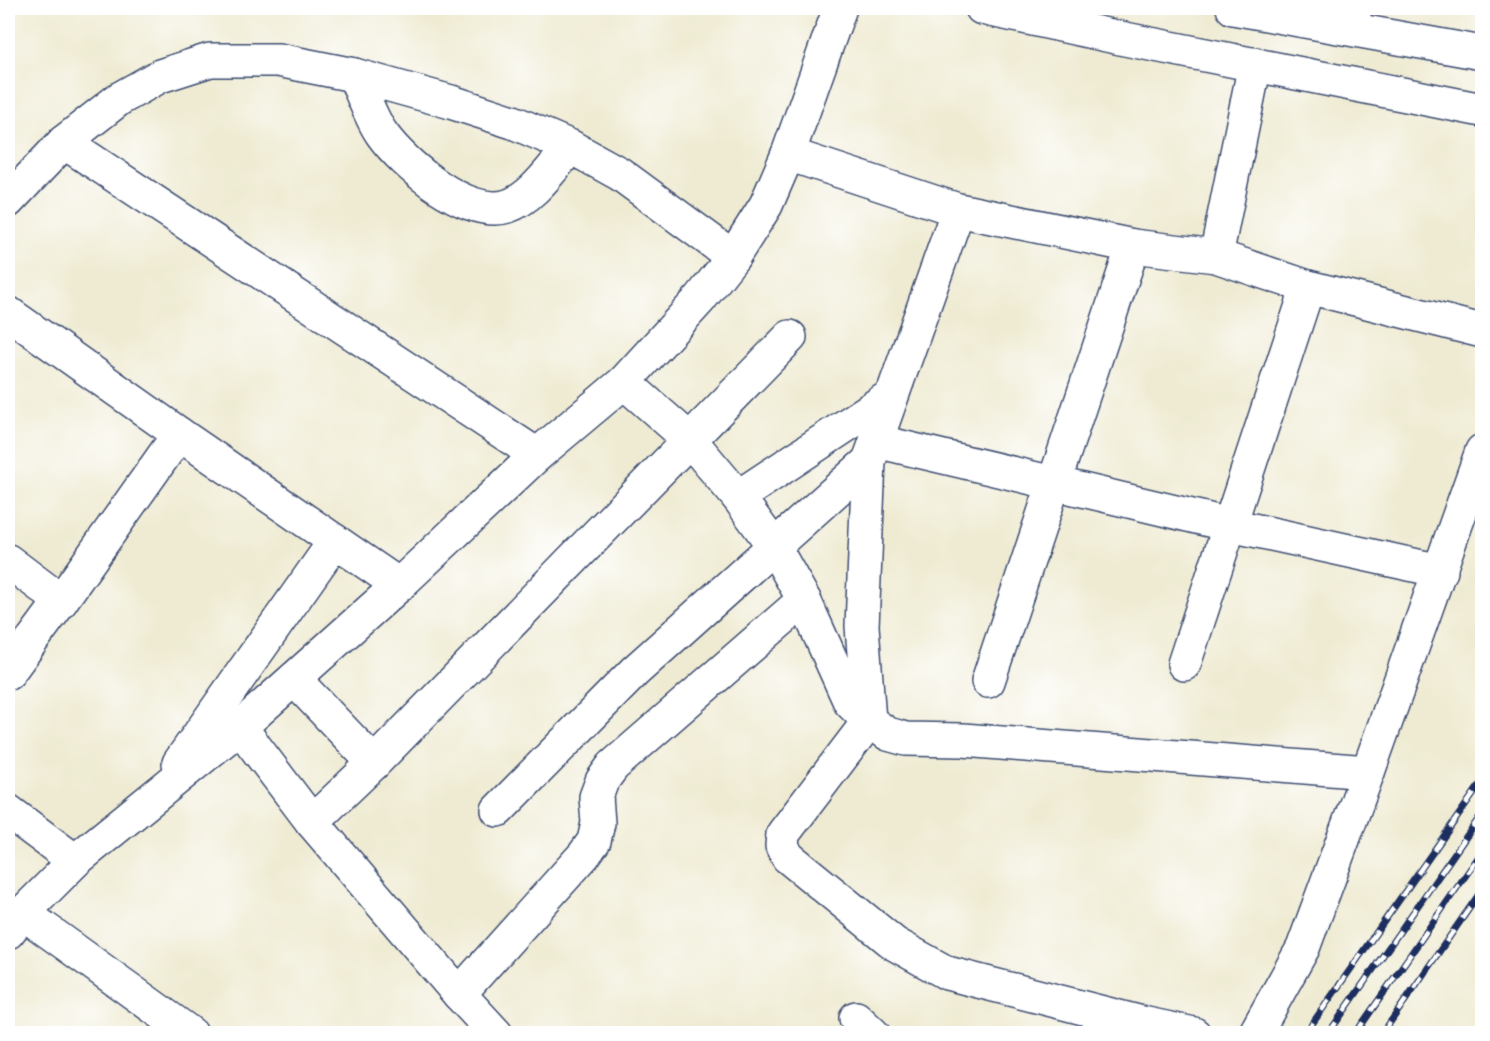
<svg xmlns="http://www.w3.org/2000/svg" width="1490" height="1041" viewBox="0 0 1490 1041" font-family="Cardo,serif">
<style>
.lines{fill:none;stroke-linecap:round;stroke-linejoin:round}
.minor-casing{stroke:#3b4b70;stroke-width:36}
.major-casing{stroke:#3b4b70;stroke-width:36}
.minor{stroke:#fff;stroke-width:33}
.major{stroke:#fff;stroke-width:33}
.rail-casing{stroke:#1b2f5e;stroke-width:7}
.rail{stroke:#fff;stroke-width:4.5;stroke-dasharray:14;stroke-linecap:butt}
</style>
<rect width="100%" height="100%" fill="#fff"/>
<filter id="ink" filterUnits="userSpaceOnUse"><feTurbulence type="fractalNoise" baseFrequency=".0167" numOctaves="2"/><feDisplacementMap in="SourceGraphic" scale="12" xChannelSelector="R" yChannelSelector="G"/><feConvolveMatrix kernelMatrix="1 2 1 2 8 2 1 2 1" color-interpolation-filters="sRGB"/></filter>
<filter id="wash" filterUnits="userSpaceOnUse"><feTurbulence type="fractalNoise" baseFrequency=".008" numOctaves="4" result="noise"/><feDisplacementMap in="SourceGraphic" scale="24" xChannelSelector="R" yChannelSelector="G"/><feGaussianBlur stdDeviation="1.35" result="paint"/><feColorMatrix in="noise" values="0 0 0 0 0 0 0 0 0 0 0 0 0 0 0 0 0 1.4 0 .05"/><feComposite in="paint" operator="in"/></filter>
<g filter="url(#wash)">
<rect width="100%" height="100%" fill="#efebd3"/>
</g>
<g filter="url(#ink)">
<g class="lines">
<defs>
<g id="minor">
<polyline points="982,8 1125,39 1482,110"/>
<polyline points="1354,14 1354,8"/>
<path d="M354 75C363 94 370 117 382 134 404 165 468 219 508 206 534 197 553 166 571 147"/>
<polyline points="64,142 537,455"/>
<polyline points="788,154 958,210 1133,246 1216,256 1308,287 1482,331"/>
<polyline points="8,201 64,142 119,99 160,76 210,60 278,60 354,75 451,102 513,122 571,147 620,174 733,257"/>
<polyline points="958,210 869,461 862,626 869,721 783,834 782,846 788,857 895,944 947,973 1142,1023 1194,1034"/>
<polyline points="1216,256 1255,64"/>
<polyline points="8,313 179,434 399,585"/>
<polyline points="624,382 690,440 738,497 773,545 804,600 850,702 869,721 888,734 906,739 963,740 1368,772"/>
<polyline points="876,441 1230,525 1441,571"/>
<polyline points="738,497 892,395"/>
<polyline points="8,561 61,601"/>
<polyline points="1184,664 1308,287"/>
<polyline points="8,673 61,601 179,434"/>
<polyline points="294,679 374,763"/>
<polyline points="988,681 1133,246"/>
<polyline points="240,727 312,822 459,994 496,1034"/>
<polyline points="179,763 335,541"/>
<polyline points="498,810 635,671 869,461"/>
<polyline points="8,811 75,861"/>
<polyline points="312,822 374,763 790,337"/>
<polyline points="23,913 191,1034"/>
<polyline points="8,932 23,913 75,861 240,727 399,585 537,455 624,382 700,299 733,257 766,205 788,154 840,8"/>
<polyline points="459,994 584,855 594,841 598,823 596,797 602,781 613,766 804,600"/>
<polyline points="856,1018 873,1034"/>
<polyline points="1255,1034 1303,948 1368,772 1482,451"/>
</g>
<polyline id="major" points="1233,8 1482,53"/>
</defs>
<use href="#minor" class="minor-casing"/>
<use href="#major" class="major-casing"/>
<use href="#minor" class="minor"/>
<use href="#major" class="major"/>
<defs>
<g id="rail">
<polyline points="1305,1034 1482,782"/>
<polyline points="1328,1034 1482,814"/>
<polyline points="1355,1034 1482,852"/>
<polyline points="1382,1034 1482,890"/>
</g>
</defs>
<use href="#rail" class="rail-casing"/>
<use href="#rail" class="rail"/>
</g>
</g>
<rect width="1490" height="1041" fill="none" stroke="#fff" stroke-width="30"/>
</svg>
